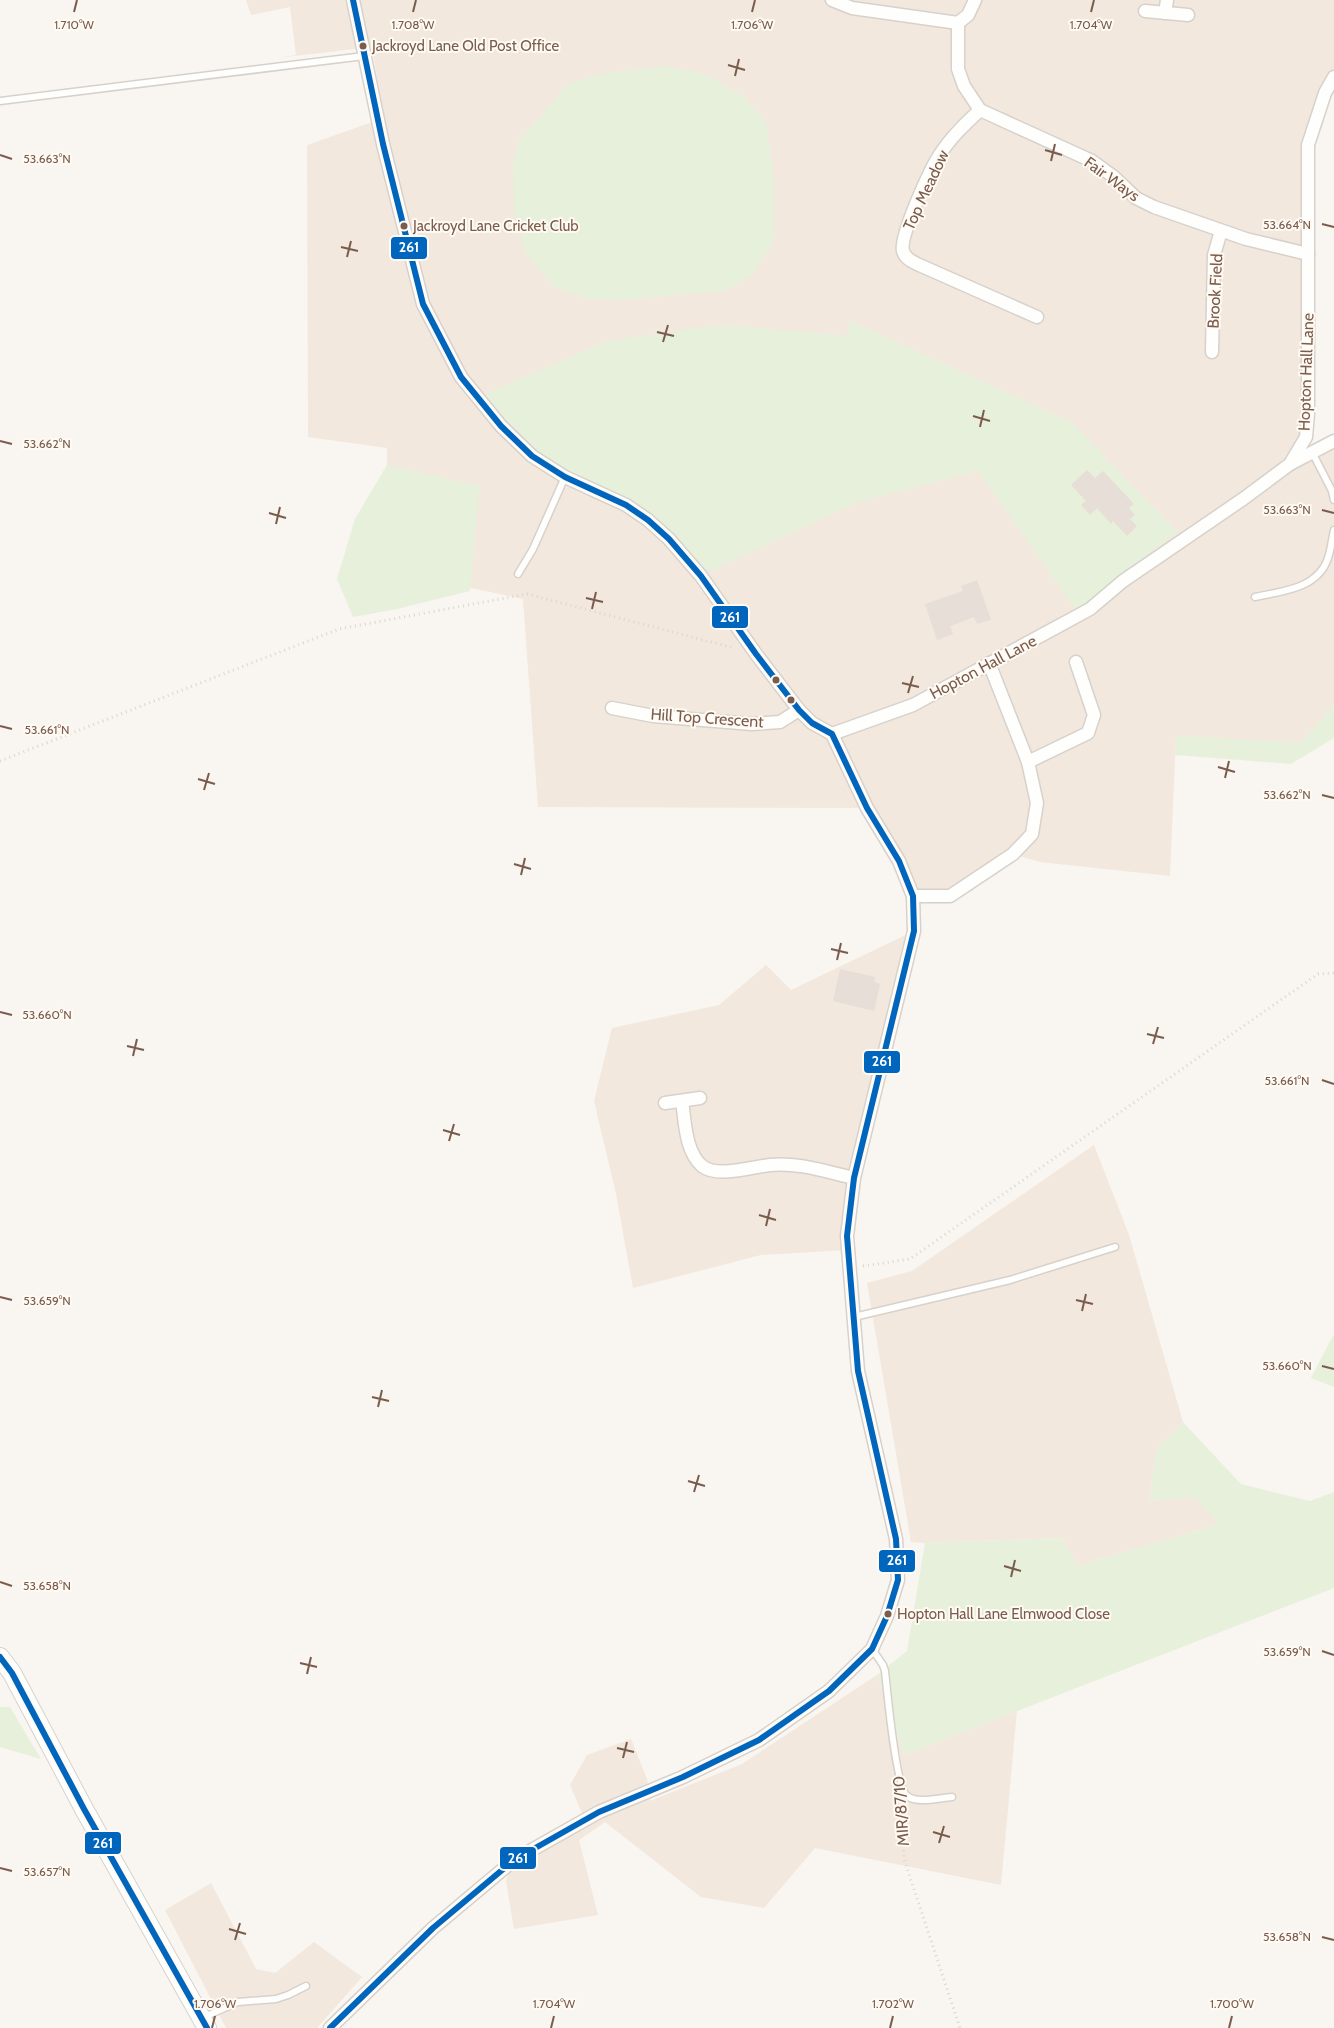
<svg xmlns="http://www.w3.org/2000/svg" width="1334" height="2028" viewBox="0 0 1334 2028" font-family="Cabin,sans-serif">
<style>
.residential{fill:#f2e8de}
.green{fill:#e7f0db}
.building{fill:#e6ded7}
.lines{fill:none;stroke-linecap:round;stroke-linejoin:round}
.service-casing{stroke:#d7d1cb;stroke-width:9}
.minor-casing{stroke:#d7d1cb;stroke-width:15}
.secondary-casing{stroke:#d9d2cb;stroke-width:20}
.path{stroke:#dcd5d0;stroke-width:3;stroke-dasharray:1 4;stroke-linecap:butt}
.service{stroke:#fefefd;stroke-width:6}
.minor{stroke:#fefefd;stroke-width:12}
.secondary{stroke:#fefefd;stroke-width:18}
.bus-1-casing{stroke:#fffaf3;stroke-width:10}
.bus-1{stroke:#0065bd;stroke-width:6}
.ticks{fill:none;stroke:#7a5c4d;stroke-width:2}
.bus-dot{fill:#7a5c4d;stroke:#fffaf3;stroke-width:2}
.labels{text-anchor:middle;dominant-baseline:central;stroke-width:4;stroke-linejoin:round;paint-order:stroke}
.bus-label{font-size:15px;fill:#7a5c4d;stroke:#fffaf3;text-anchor:start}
.street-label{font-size:16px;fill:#7a5c4d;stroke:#fffaf3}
.ticks-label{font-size:12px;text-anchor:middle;fill:#7a5c4d;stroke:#fffaf3;stroke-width:4;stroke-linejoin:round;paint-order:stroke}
.line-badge{stroke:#fffaf3;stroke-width:2}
.badge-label{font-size:14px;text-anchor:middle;font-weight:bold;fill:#fff}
</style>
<rect width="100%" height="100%" fill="#f9f5f0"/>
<g class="residential">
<polygon points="246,0 1334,0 1334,77 1308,145 1308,414 1291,463 1334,441 1334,704 1302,743 1176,736 1170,876 1040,862 1013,854 950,896 913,896 866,808 538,807 523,599 387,570 387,448 308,437 307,145 384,118 372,47 277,58 296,55 290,7 251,15"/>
<polygon points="914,931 875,1089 847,1250 761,1255 633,1288 616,1194 594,1101 612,1028 719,1005 766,965 791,990"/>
<polygon points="1094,1145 1129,1235 1183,1422 1157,1449 1149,1501 1195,1497 1219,1524 1077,1566 1062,1538 925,1543 911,1542 867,1283 912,1271"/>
<polygon points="877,1675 904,1755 1017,1711 1001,1885 815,1848 764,1908 701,1897 605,1822 579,1840 598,1915 514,1929 506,1881 514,1860 585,1820 570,1785 587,1755 631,1739 647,1779 650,1801 742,1764"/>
<polygon points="211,1883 256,1969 275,1973 314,1942 362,1977 317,2028 226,2028 165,1910"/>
</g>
<g class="green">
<polygon points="664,66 705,74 744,97 766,122 774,178 775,240 751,276 727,290 627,300 586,299 555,288 524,251 514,213 513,164 518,142 569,83 611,72"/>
<path d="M849 320 1071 422 1178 532 1076 610 978 471 858 502 706 573C689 553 673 530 651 514 626 495 594 486 566 471 533 454 506 423 481 396L607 341 722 325 849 336Z"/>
<polygon points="387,465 480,486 470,591 397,609 353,617 337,579 355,519"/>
<polygon points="1334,704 1334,738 1291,764 1175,755 1176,736 1302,742"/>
<polygon points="1334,1334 1334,1387 1311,1378"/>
<polygon points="1183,1422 1241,1484 1310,1501 1334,1492 1334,1588 904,1755 877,1675 907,1651 925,1543 1062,1538 1077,1566 1219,1524 1195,1498 1149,1501 1157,1449"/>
<polygon points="0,1707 10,1707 41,1759 0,1747"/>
</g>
<g class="building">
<polygon points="1087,470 1095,478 1103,471 1134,504 1129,508 1135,515 1130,519 1137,526 1127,536 1113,521 1111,524 1097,508 1090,515 1081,505 1086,501 1071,485"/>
<polygon points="977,580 991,620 977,624 974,617 950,626 953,634 937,640 925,604 963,591 961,586"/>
<polygon points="840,969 875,977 874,982 880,984 874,1011 833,1001"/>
</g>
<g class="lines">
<defs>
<g id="service">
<polyline points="0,101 364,56"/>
<polyline points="1312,452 1332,491 1334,500"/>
<polyline points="518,574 533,549 565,477"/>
<path d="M1255 597C1282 591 1318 589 1328 558 1331 549 1332 539 1334 530"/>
<polyline points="854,1317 1010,1280 1115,1247"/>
<path d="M872 1649 883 1665 885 1671C887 1690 896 1788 907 1796 918 1804 939 1798 952 1797"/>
<polyline points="202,2018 238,2002 276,1999 288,1995 306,1986"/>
</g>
<g id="minor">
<polyline points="353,0 383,144 423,304 461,377 501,426 532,456 565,477 626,505 648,520 669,539 701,576 756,654 799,710 812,723 832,734"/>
<polyline points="832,0 852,8 958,23 968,15 975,0"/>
<polyline points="1145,11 1188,15"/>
<polyline points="1165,13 1167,0"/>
<polyline points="958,23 958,69 964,86 980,110 1092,161 1114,177 1136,198 1154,207 1246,239 1308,254"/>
<path d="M980 110C965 124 950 138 939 156 930 170 899 237 903 251 905 258 911 261 917 264L1037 317"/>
<polyline points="1212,352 1214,255 1221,231"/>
<polyline points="1290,464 1334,441"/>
<polyline points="612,708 653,716 752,724 780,722 799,710"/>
<polyline points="832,734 913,705 1090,609 1123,581 1243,499 1290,464 1306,437 1308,414 1308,145 1325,93 1334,77"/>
<polyline points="1028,762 1088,733 1094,715 1076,662"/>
<polyline points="913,896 950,896 1013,854 1032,834 1037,803 1028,762 989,663"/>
<path d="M682 1101C685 1121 685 1151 702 1166 717 1178 752 1167 770 1165 798 1162 827 1172 854 1178"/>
<polyline points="665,1103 700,1098"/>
<polyline points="330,2028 433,1928 514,1860 599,1812 683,1777 759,1740 829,1691 872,1649 887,1616 898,1580 896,1539 858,1371 847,1236 854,1178 914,931 913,896 899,861 867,808 832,734"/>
</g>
<polyline id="secondary" points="0,1657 12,1673 84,1809 207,2028"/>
</defs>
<use href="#service" class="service-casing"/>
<use href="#minor" class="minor-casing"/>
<use href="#secondary" class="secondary-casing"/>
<g class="path">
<polyline points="0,761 339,629 527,594 734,648"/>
<polyline points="863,1266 910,1259 1318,974 1334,973"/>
<polyline points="898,1801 897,1804 905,1862 960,2028"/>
</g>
<use href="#service" class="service"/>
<use href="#minor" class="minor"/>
<use href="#secondary" class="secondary"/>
<defs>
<g id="bus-1">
<polyline points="0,1657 12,1673 84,1809 207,2028"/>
<polyline points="330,2028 433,1928 514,1860 599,1812 683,1777 759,1740 829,1691 872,1649 887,1616 898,1580 896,1539 858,1371 847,1236 854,1178 914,931 913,896 899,861 867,808 832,734 812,723 799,710 756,654 701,576 669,539 648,520 626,505 565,477 532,456 501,426 461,377 423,304 383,144 353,0"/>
</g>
</defs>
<use href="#bus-1" class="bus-1-casing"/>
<use href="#bus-1" class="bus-1"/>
</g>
<path class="ticks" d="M74 12 77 0M413 12 416 0M752 12 755 0M1091 12 1094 0M728 65 745 70M735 76 739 59M1045 150 1062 155M0 155 12 159M1051 161 1055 144M1322 224 1334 227M341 247 358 251M347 257 351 241M657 332 674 336M663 342 668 325M973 416 990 421M980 427 984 410M0 441 12 444M1322 510 1334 513M269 513 286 518M276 524 280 507M586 598 603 602M592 609 596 592M902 683 919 687M908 693 913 676M0 726 12 729M1218 767 1235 772M1225 778 1229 761M198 779 215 784M204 790 209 773M1322 795 1334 798M514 864 531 869M521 875 525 858M831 949 848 953M837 960 841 943M0 1012 12 1015M1147 1034 1164 1038M1153 1044 1158 1027M127 1046 144 1050M133 1056 137 1039M1322 1080 1334 1084M443 1130 460 1135M449 1141 454 1124M759 1215 776 1220M766 1226 770 1209M0 1297 12 1300M1076 1300 1093 1304M1082 1311 1086 1294M1322 1366 1334 1369M372 1397 389 1401M378 1407 382 1390M688 1481 705 1486M694 1492 699 1475M1004 1566 1021 1571M1011 1577 1015 1560M0 1582 12 1586M1322 1651 1334 1655M300 1663 317 1667M307 1674 311 1657M617 1748 634 1752M623 1758 627 1742M933 1832 950 1837M939 1843 944 1826M0 1868 12 1871M229 1929 246 1934M1322 1937 1334 1940M235 1940 240 1923M212 2028 215 2016M551 2028 554 2016M890 2028 893 2016M1229 2028 1232 2016"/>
<g class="bus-dot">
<circle cx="363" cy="46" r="4.5"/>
<circle cx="404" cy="226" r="4.5"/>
<circle cx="776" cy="680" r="4.5"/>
<circle cx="791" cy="700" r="4.5"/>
<circle cx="888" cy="1614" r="4.5"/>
</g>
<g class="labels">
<g class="bus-label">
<text x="372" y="46">Jackroyd Lane Old Post Office</text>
<text x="413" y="226">Jackroyd Lane Cricket Club</text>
<text x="897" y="1614">Hopton Hall Lane Elmwood Close</text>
</g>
<g class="street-label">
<text transform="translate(1112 179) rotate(36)">Fair Ways</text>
<text transform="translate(926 190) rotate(-65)">Top Meadow</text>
<text transform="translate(1215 291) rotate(-87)">Brook Field</text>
<text transform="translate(1306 372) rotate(-88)">Hopton Hall Lane</text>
<text transform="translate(983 667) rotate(-28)">Hopton Hall Lane</text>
<text transform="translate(707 718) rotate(4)">Hill Top Crescent</text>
<text transform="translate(901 1811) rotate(-94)">MIR/87/10</text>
</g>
</g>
<g class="ticks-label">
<text x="74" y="29">1.710°W</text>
<text x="413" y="29">1.708°W</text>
<text x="752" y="29">1.706°W</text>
<text x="1091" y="29">1.704°W</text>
<text x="47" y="163">53.663°N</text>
<text x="1287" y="229">53.664°N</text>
<text x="47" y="448">53.662°N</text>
<text x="1287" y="514">53.663°N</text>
<text x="47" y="734">53.661°N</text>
<text x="1287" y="799">53.662°N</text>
<text x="47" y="1019">53.660°N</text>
<text x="1287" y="1085">53.661°N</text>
<text x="47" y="1305">53.659°N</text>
<text x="1287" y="1370">53.660°N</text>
<text x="47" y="1590">53.658°N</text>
<text x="1287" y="1656">53.659°N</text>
<text x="47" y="1876">53.657°N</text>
<text x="1287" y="1941">53.658°N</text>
<text x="215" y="2008">1.706°W</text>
<text x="554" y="2008">1.704°W</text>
<text x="893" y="2008">1.702°W</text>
<text x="1232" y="2008">1.700°W</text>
</g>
<g class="line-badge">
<rect x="390" y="236" width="38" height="24" rx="5" fill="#0065bd"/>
<rect x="711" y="605" width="38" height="24" rx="5" fill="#0065bd"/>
<rect x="863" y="1050" width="38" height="24" rx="5" fill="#0065bd"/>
<rect x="878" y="1549" width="38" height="24" rx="5" fill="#0065bd"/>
<rect x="84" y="1831" width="38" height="24" rx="5" fill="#0065bd"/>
<rect x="499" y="1846" width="38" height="24" rx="5" fill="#0065bd"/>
</g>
<g class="badge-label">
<text x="409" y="252">261</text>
<text x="730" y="622">261</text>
<text x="882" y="1066">261</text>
<text x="897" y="1565">261</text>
<text x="103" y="1848">261</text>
<text x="518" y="1863">261</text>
</g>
</svg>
